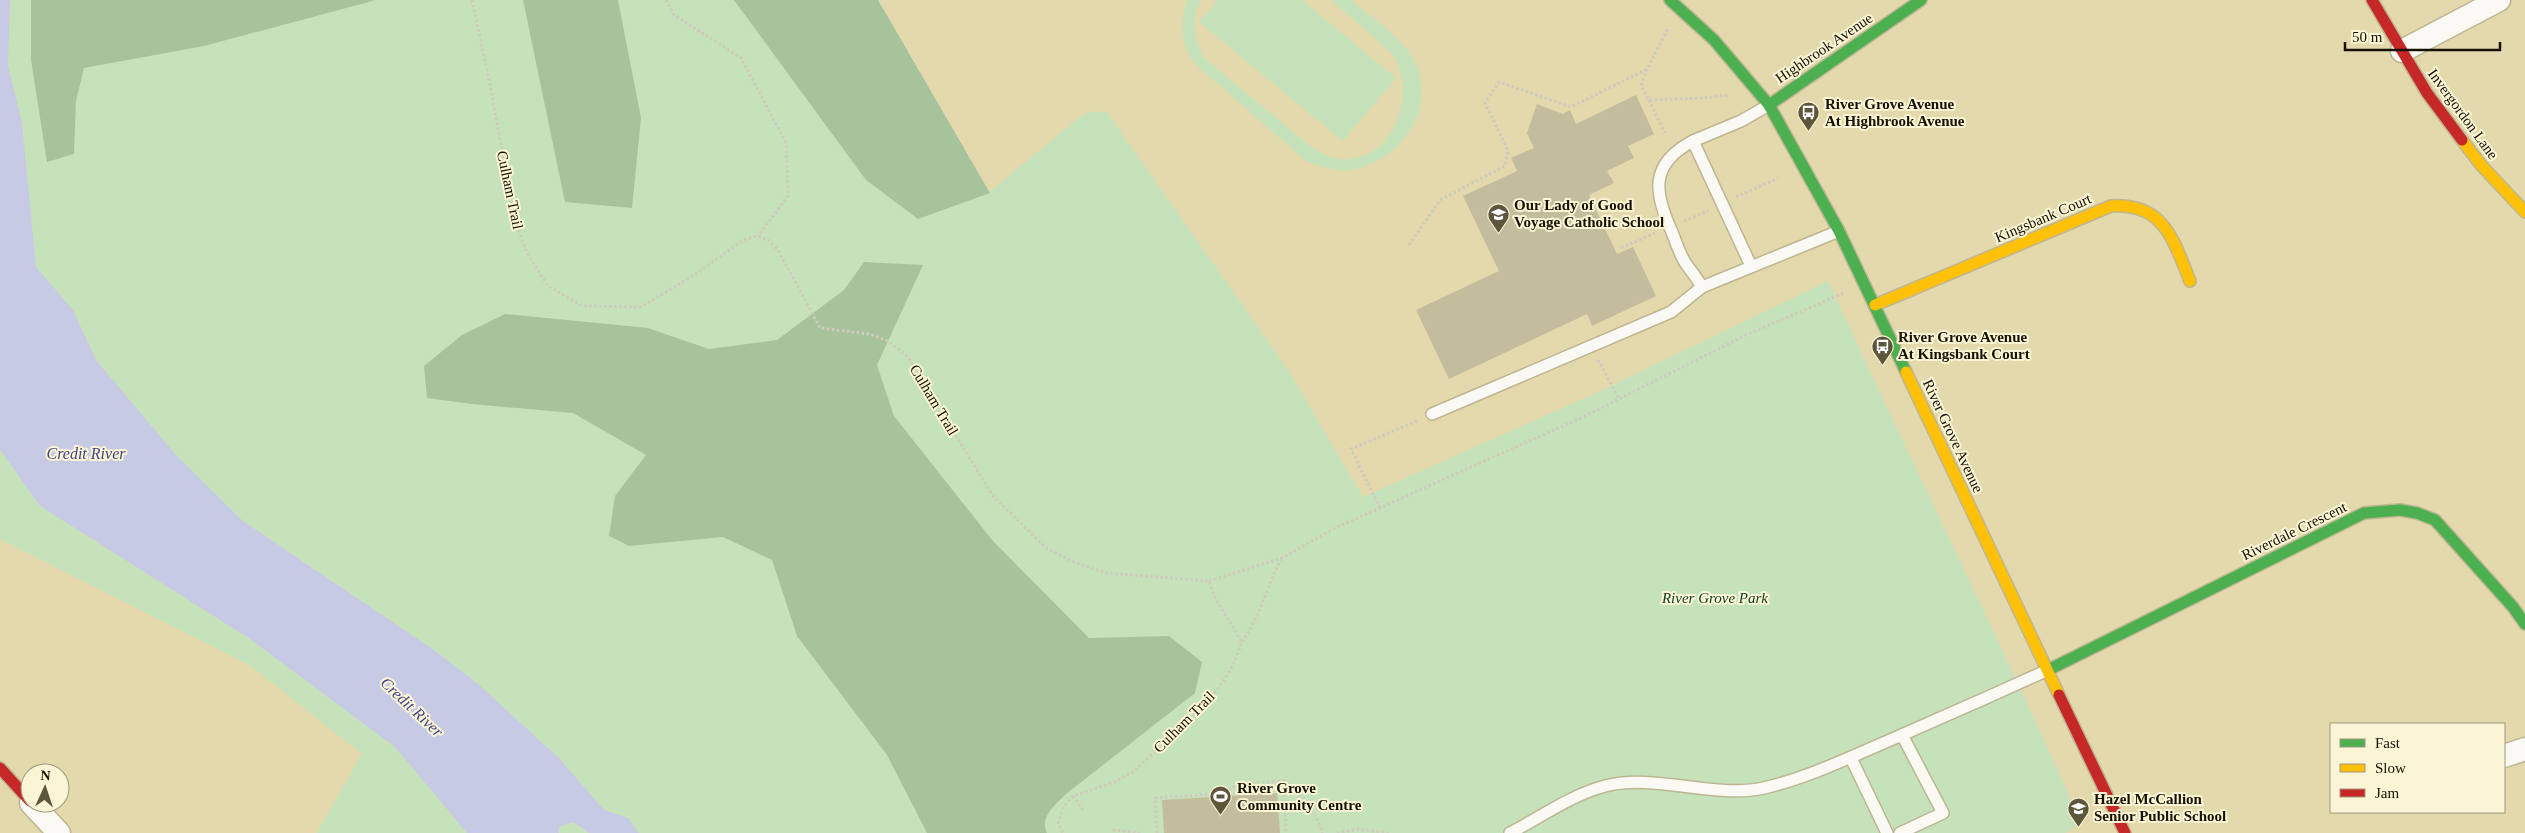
<svg xmlns="http://www.w3.org/2000/svg" width="2525" height="833" viewBox="0 0 2525 833" font-family="'Times New Roman',serif">
<style>
.green{fill:#c6e2ba}
.forest{fill:#a7c39c}
.water{fill:#c6cae4}
.building{fill:#c3bc9d}
.lines{fill:none;stroke-linecap:round;stroke-linejoin:round}
.lane-casing{stroke:#beb693;stroke-width:14}
.street-casing{stroke:#beb693;stroke-width:25}
.fast-casing{stroke:#beb693;stroke-width:14}
.slow-casing{stroke:#beb693;stroke-width:14}
.jam-casing{stroke:#beb693;stroke-width:14}
.path{stroke:#cfcbbe;stroke-width:3;stroke-dasharray:2.5 2.5;stroke-linecap:butt}
.lane{stroke:#fbf9f3;stroke-width:11}
.street{stroke:#fbf9f3;stroke-width:22}
.fast{stroke:#4caf50;stroke-width:11}
.slow{stroke:#ffc107;stroke-width:11}
.jam{stroke:#c62828;stroke-width:11}
.labels{text-anchor:middle;dominant-baseline:central;stroke-width:4;stroke-linejoin:round;paint-order:stroke}
.street-label{font-size:15px;fill:#161000;stroke:#fbf5d5}
.poi-label{font-size:15px;font-weight:bold;fill:#161000;stroke:#fbf5d5;text-anchor:start}
.park-label{font-size:15px;font-style:italic;fill:#093a23;stroke:#fbf5d5}
.water-label{font-size:16px;font-style:italic;fill:#3f4387;stroke:#fbf5d5}
</style>
<rect width="100%" height="100%" fill="#e3d9ac"/>
<g class="green">
<path d="M10 0H878L989 192 1085 113 1106 111 1288 370 1363 497 1594 394 1828 281C1911 462 2000 640 2081 822L2065 833H1047C1039 817 1056 804 1066 794L1195 693 1169 636 1089 638 993 541 894 416 877 365 923 265 864 262 844 290 777 340 709 349 648 328 427 398 472 404 573 413 647 455 615 496 629 546 723 537 772 560 797 637 887 755 927 833H639L628 818 604 810 559 758 478 684 434 650 243 521 176 455 96 360 73 310 36 268 22 123 8 66Z"/>
<path d="M1187 0H1201C1190 20 1195 36 1203 57L1310 146C1320 152 1330 158 1342 159 1392 162 1415 99 1396 60 1390 49 1343 11 1331 0H1351C1374 20 1408 40 1418 70 1434 116 1395 164 1350 170 1335 172 1320 166 1306 161L1194 63C1180 43 1180 22 1187 0Z"/>
<polygon points="1218,0 1302,0 1396,78 1343,141 1199,22"/>
<polygon points="0,450 40,506 250,639 395,747 467,833 317,833 362,754 251,666 0,539"/>
<polygon points="573,822 589,833 559,833 559,827"/>
</g>
<g class="forest">
<polygon points="31,0 376,0 204,46 84,68 76,101 74,154 47,162 31,60"/>
<polygon points="523,0 618,0 641,118 632,208 565,202"/>
<polygon points="734,0 878,0 990,193 918,219 866,180"/>
<path d="M864 262 923 265 877 365 894 416 993 541 1089 638 1169 636 1202 662 1195 693 1066 794C1056 804 1039 817 1047 833H927L887 755 797 636 772 560 723 537 629 546 609 536 615 496 646 455 573 413 472 404 427 398 424 366 462 335 505 314 648 328 709 349 777 340 844 290Z"/>
</g>
<polygon class="water" points="0,0 10,0 8,66 22,123 36,267 73,310 96,360 176,455 243,521 434,650 478,684 559,758 604,810 628,818 639,833 589,833 573,822 559,827 559,833 467,833 395,747 250,639 40,506 0,450"/>
<g class="building">
<polygon points="1636,95 1654,134 1628,146 1634,158 1607,171 1614,183 1589,195 1617,254 1633,247 1656,296 1592,326 1587,314 1449,379 1416,310 1499,271 1463,196 1517,171 1511,158 1534,148 1527,133 1537,104 1563,114 1570,110 1576,124"/>
<polygon points="1277,793 1280,833 1164,833 1162,800"/>
</g>
<g class="lines">
<defs>
<g id="lane">
<path d="M1693 141C1649 164 1654 193 1672 232 1676 243 1680 255 1686 264 1692 272 1697 278 1702 287"/>
<polyline points="1751,266 1693,141 1741,121 1769,105"/>
<polyline points="1432,414 1671,312 1702,287 1839,231"/>
<polyline points="1851,758 1887,833"/>
<path d="M1510 833C1541 817 1571 795 1605 786 1655 773 1713 799 1764 788 1807 778 1848 758 1888 741 1941 718 1995 694 2048 670"/>
<polyline points="1900,833 1943,813 1902,735"/>
</g>
<g id="street">
<polyline points="2402,51 2499,0"/>
<polyline points="2504,756 2525,749"/>
<polyline points="31,803 59,833"/>
</g>
<g id="fast">
<polyline points="1670,0 1714,40 1769,105 1839,231 1906,372"/>
<polyline points="1769,105 1921,0"/>
<polyline points="2048,670 2364,513 2400,510 2417,513 2435,520 2513,607 2525,624"/>
</g>
<g id="slow">
<polyline points="2462,140 2481,165 2525,212"/>
<path d="M1875 305 2111 206C2164 203 2173 239 2190 281"/>
<polyline points="1906,372 2059,695"/>
</g>
<g id="jam">
<polyline points="2372,0 2427,93 2462,140"/>
<polyline points="2059,695 2125,833"/>
<polyline points="0,768 30,801"/>
</g>
</defs>
<use href="#lane" class="lane-casing"/>
<use href="#street" class="street-casing"/>
<use href="#fast" class="fast-casing"/>
<use href="#slow" class="slow-casing"/>
<use href="#jam" class="jam-casing"/>
<g class="path">
<polyline points="472,0 490,84 514,219 527,253 548,286 583,306 641,307 699,272 743,240 758,236 768,240 778,250 820,328 869,334 888,341 908,357 993,496 1046,548 1076,563 1107,573 1209,581 1214,596 1242,642 1231,670 1211,698 1133,772 1114,782 1073,796 1064,806 1058,824 1063,833"/>
<polyline points="666,0 674,15 741,58 786,143 788,196 758,236"/>
<polyline points="1647,69 1641,86 1649,100 1702,98 1729,95"/>
<polyline points="1649,100 1665,133"/>
<polyline points="1736,197 1778,178"/>
<polyline points="1684,221 1708,211"/>
<polyline points="1409,245 1440,200 1505,166 1508,151 1485,103 1499,82 1571,107 1647,69 1668,28"/>
<polyline points="1621,248 1655,233"/>
<polyline points="1598,360 1619,399"/>
<polyline points="1380,508 1351,449 1419,420"/>
<polyline points="1209,581 1282,558 1335,528 1583,417 1746,335 1844,293"/>
<path d="M1242 642C1261 616 1266 586 1282 558"/>
<path d="M1284 781C1297 788 1321 818 1322 833"/>
<polyline points="1073,796 1084,812"/>
<polyline points="1113,830 1141,833"/>
<polyline points="1157,833 1155,798 1224,793 1240,783 1284,781 1286,833"/>
<polyline points="1337,833 1358,829 1389,833"/>
</g>
<use href="#lane" class="lane"/>
<use href="#street" class="street"/>
<use href="#fast" class="fast"/>
<use href="#slow" class="slow"/>
<use href="#jam" class="jam"/>
</g>
<defs>
<symbol id="bus-pin" viewBox="-11 -11 22 30"><path d="M0 17L-7.5 6A9.5 9.5 0 1 1 7.5 6Z" fill="#5e563c" stroke="#fbf5d5"/><path d="M-5-6H5V4H4V6H2V4H-2V6H-4V4H-5ZM-3.5-4V0h7V-4ZM-3.5 1.2v1.5H-2V1.2ZM2 1.2v1.5H3.5V1.2Z" fill="#fff"/></symbol>
<symbol id="school-pin" viewBox="-11 -11 22 30"><path d="M0 17L-7.5 6A9.5 9.5 0 1 1 7.5 6Z" fill="#5e563c" stroke="#fbf5d5"/><path d="M0-5L7-2L0 1L-7-2ZM-4 1L0 2.5L4 1V4Q0 6-4 4Z" fill="#fff"/></symbol>
<symbol id="stadium-pin" viewBox="-11 -11 22 30"><path d="M0 17L-7.5 6A9.5 9.5 0 1 1 7.5 6Z" fill="#5e563c" stroke="#fbf5d5"/><path d="M0-5a6.5 5 0 1 0 0 10a6.5 5 0 1 0 0-10ZM-3.5-1.8h7v3.6h-7Z" fill="#fff"/></symbol>
</defs>
<g fill-rule="evenodd">
<use href="#bus-pin" x="1796" y="100" width="25" height="34"/>
<use href="#school-pin" x="1486" y="202" width="25" height="34"/>
<use href="#bus-pin" x="1870" y="334" width="25" height="34"/>
<use href="#stadium-pin" x="1208" y="784" width="25" height="34"/>
<use href="#school-pin" x="2066" y="796" width="25" height="34"/>
</g>
<g class="labels">
<g class="street-label">
<text transform="translate(1824 48) rotate(-34)">Highbrook Avenue</text>
<text transform="translate(2463 114) rotate(54)">Invergordon Lane</text>
<text transform="translate(510 190) rotate(78)">Culham Trail</text>
<text transform="translate(2043 218) rotate(-23)">Kingsbank Court</text>
<text transform="translate(934 400) rotate(59)">Culham Trail</text>
<text transform="translate(1953 436) rotate(65)">River Grove Avenue</text>
<text transform="translate(2294 531) rotate(-26)">Riverdale Crescent</text>
<text transform="translate(1184 722) rotate(-45)">Culham Trail</text>
</g>
<g class="poi-label">
<text x="1825" y="104">River Grove Avenue<tspan x="1825" dy="17">At Highbrook Avenue</tspan></text>
<text x="1514" y="205">Our Lady of Good<tspan x="1514" dy="17">Voyage Catholic School</tspan></text>
<text x="1898" y="337">River Grove Avenue<tspan x="1898" dy="17">At Kingsbank Court</tspan></text>
<text x="1237" y="788">River Grove<tspan x="1237" dy="17">Community Centre</tspan></text>
<text x="2094" y="799">Hazel McCallion<tspan x="2094" dy="17">Senior Public School</tspan></text>
</g>
<g class="park-label">
<text x="1715" y="598">River Grove Park</text>
</g>
<g class="water-label">
<text x="86" y="453">Credit River</text>
<text transform="translate(412 707) rotate(43)">Credit River</text>
</g>
</g>
<rect x="2330" y="723" width="175" height="90" fill="#fbf5d5" stroke="#9f9980"/>
<rect x="2340" y="739" width="25" height="8" fill="#4caf50" stroke="#9f9980"/>
<text x="2375" y="748" font-size="15" fill="#161000">Fast</text>
<rect x="2340" y="764" width="25" height="8" fill="#ffc107" stroke="#9f9980"/>
<text x="2375" y="773" font-size="15" fill="#161000">Slow</text>
<rect x="2340" y="789" width="25" height="8" fill="#c62828" stroke="#9f9980"/>
<text x="2375" y="798" font-size="15" fill="#161000">Jam</text>
<g transform="translate(45 788) rotate(3)"><circle r="24" fill="#fbf5d5" stroke="#9f9980"/>
<path d="M0-4L9 19L0 12L-9 19Z" fill="#5e563c"/>
<text y="-8" font-size="14" font-weight="bold" text-anchor="middle" fill="#161000">N</text>
</g>
<path d="M2345 42v8h155v-8" fill="none" stroke="#161000" stroke-width="2.5"/>
<text x="2352" y="42" font-size="15" fill="#161000" stroke="#fbf5d5" stroke-width="4" paint-order="stroke">50 m</text>
</svg>
